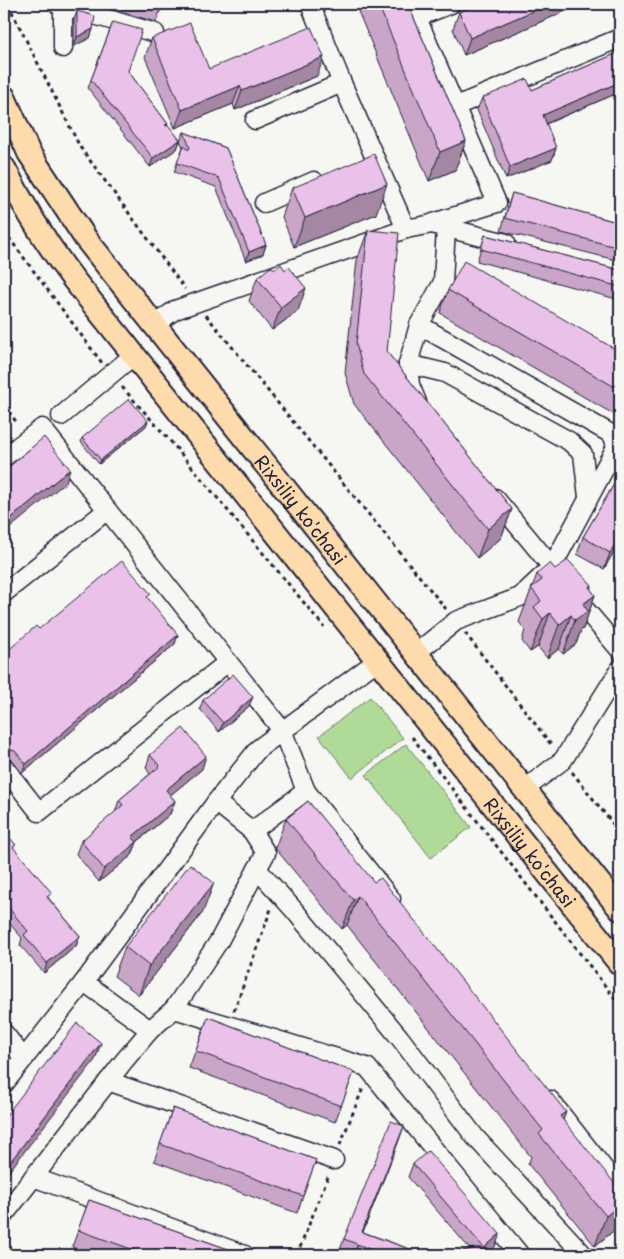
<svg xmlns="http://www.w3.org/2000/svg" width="624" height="1259" viewBox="0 0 624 1259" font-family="'Playpen Sans',sans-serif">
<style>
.green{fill:#b0da97;stroke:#697e69}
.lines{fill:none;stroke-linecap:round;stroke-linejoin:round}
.minor-casing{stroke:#22223b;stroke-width:21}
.major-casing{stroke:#22223b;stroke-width:26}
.path{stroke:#22223b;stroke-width:3;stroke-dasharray:4 4;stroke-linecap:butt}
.minor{stroke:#f6f6f2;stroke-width:18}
.major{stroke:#fedbac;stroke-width:22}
.wall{fill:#c9a6c8;stroke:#22223b}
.shaded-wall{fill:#a487a2;stroke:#22223b}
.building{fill:#eac1e8;stroke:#22223b}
.labels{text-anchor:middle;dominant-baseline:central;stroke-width:4;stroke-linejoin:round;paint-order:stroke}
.street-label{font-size:18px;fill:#22223b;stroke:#f6f6f2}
</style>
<rect width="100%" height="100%" fill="#f6f6f2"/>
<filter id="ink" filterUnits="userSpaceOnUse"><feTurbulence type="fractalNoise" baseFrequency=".02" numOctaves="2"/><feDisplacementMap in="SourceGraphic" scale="10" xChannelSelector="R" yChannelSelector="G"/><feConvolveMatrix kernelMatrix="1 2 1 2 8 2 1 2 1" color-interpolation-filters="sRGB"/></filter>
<g filter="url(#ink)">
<g class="green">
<polygon points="370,697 403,738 352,778 319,736"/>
<polygon points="406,744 471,827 431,858 366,775"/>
</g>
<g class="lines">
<defs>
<g id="minor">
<polyline points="57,4 155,33"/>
<polyline points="310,4 342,83 406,229"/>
<polyline points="411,4 497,203 433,223"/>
<polyline points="63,5 63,48"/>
<polyline points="418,17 451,4"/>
<polyline points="456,106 620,38"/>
<polyline points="255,120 342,83"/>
<polyline points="264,203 314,181"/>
<polyline points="154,325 175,310 406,229 432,224 506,243"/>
<polyline points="419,325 613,435 616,447 552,567 557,575"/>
<polyline points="408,364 445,373 569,441 583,454 588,497"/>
<polyline points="417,402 410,385 408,364 419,325 443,282 446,227"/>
<polyline points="61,416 134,355"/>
<polyline points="4,457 42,428 282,730 306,791"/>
<polyline points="4,593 106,511"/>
<polyline points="573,595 620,650"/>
<polyline points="416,653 456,621 520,597 552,567 495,498"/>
<polyline points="4,767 39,812 228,662"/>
<polyline points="525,789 563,760 620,669"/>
<polyline points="216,802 252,831 266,853 257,869 294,910 400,1038 475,1137 584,1255"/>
<polyline points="252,831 306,791 391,899"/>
<polyline points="84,982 150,1030"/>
<polyline points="174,1009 219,941 257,869"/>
<polyline points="4,1033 24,1059"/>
<polyline points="108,1081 334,1160"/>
<polyline points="4,1084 84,982 216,802 258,749 378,660"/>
<polyline points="550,1100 620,1189"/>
<polyline points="33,1177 245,1255"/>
<polyline points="4,1215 124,1061 150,1030 174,1009 367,1067 520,1255"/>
</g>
<g id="major">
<path id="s1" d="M4 97 29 153 86 239 620 909"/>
<path id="s2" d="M4 168C24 207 47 245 74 280L620 964"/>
</g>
</defs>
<use href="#minor" class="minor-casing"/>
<use href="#major" class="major-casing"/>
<g class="path">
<polyline points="8,4 80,147 185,289"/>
<polyline points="4,231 102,363"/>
<polyline points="206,315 446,609"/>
<polyline points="122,387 172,443 324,627"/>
<polyline points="4,405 17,423"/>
<polyline points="465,633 553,747"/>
<polyline points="412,737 620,1005"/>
<polyline points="572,772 620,833"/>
<polyline points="234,1011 271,909"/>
<polyline points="340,1145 363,1088"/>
<polyline points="297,1255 329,1174"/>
</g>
<use href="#minor" class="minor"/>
<use href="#major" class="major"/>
</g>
<g class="wall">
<polygon points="115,4 163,4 156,22 118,11"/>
<polygon points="355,4 408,4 466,141 455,170 429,181"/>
<polygon points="478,4 582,4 464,55 453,29 459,12"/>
<polygon points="77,11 93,29 90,38 74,46 74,20"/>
<polygon points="113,22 128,71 168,124 167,125 180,140 177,149 150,167 88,88"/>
<polygon points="152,38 209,69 317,76 235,110 233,104 175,128 145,57"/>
<polygon points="620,52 620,92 546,124 556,148 552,160 506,179 477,110 482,98 532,90"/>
<polygon points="184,132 226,148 266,245 263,254 246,261 216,187 174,172 183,147 180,141"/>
<polygon points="292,188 376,214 294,247 282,217"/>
<polygon points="512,193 620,223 620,261 501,231 508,206"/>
<polygon points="368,230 387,352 512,509 501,538 477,558 354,404 345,373 357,260"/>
<polygon points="485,235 620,270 620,300 477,261"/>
<polygon points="275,269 285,270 298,311 272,330 249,301 257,278"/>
<polygon points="448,290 620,352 620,418 440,313"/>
<polygon points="146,426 99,464 81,442 82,438"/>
<polygon points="620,474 620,541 604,569 577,554 583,537"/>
<polygon points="555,569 592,585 590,589 595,595 583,629 581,630 576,644 563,654 559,649 547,658 538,647 530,652 522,641 525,630 519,622 537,574"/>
<polygon points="149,600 175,644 22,773 12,760 4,757 4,654 39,629"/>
<polygon points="203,700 249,706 219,732 200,709"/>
<polygon points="150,755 202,769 170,795 175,801 170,814 137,842 132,855 99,882 76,854 81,841 115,813 119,800 150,774 146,768"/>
<polygon points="308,801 563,1120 617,1228 595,1246 528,1164 531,1157 347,925 342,929 275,848 286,819"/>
<polygon points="4,831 14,849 50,900 80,936 76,946 44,973 20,945 22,938 4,917"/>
<polygon points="203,912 139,995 114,976 125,947"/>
<polygon points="208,1017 354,1072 335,1122 189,1068"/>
<polygon points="173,1108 316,1160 297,1213 154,1161"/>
<polygon points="404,1126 363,1232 426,1255 338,1255 344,1239"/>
<polygon points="413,1164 495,1247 486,1255 449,1255 470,1249 408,1177"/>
<polygon points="89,1200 245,1255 94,1255 72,1247"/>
</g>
<g class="shaded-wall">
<polygon points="171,4 189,4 189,5"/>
<polygon points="549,4 582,4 464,55 470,38"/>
<polygon points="93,29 90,38 74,46 77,37"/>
<polygon points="324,57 317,76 235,110 242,91"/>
<polygon points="620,82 620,92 538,127 543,115"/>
<polygon points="240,86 233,104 175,128 182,110"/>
<polygon points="180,140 177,149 150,167 153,158"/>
<polygon points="466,141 455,170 429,181 440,152"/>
<polygon points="556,148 552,160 506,179 510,167"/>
<polygon points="387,184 376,214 294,247 305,218"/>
<polygon points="266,245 263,254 246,261 249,252"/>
<polygon points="306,288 298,311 272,330 281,307"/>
<polygon points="148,421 146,426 99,464 101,460"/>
<polygon points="70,469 66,482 4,533 4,524"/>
<polygon points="512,509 501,538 477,558 488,529"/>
<polygon points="620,535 620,541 604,569 610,553"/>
<polygon points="592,585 585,603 595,595 583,629 581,630 576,644 563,654 575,620 589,587"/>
<polygon points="550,613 538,647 530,652 543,619"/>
<polygon points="571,615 559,649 547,658 559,625"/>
<polygon points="178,635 175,644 22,773 26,764"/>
<polygon points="253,697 249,706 219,732 223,723"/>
<polygon points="206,756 202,769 161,803 166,790"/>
<polygon points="175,801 170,814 133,845 137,842 132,855 99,882 104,869 132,837"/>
<polygon points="214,883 203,912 139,995 149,966"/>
<polygon points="358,896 347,925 342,929 353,900"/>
<polygon points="80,936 76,946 44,973 47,963"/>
<polygon points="101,1043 95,1060 4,1178 4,1170"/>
<polygon points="566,1112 556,1141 560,1116"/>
<polygon points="404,1126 398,1143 356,1249 362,1232"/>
<polygon points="620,1205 620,1219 617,1228 595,1246 606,1216"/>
<polygon points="500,1234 495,1247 486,1255 482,1255 484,1248"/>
</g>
<g class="building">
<polygon points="378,4 408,4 466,141 440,152"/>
<polygon points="478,4 549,4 470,38 459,12"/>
<polygon points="77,11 95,16 93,29 77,37"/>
<polygon points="113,22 142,30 128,71 168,124 165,125 170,127 180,140 153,158 91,80"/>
<polygon points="190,23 209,69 311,27 324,57 242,91 240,86 182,110 152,38"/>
<polygon points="620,52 620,82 543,115 556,148 510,167 482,98 527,79 532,90"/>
<polygon points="184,132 226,148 266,245 249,252 219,178 177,163 184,145 188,150 190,148"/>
<polygon points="374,154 387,184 305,218 292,188"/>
<polygon points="512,193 620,223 620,248 505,218"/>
<polygon points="368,230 399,233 387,352 512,509 488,529 364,374 356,344"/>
<polygon points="485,235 620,270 620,287 481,249"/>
<polygon points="464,261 620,352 620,390 448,290"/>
<polygon points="281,264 285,270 289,267 306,288 281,307 257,278 269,268 272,267 275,269"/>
<polygon points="129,399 148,421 101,460 82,438"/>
<polygon points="44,437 70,469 4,524 4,471"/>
<polygon points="620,474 620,535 610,553 583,537"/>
<polygon points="568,560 592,585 589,587 595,595 583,604 588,611 575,620 571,615 559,625 550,613 543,619 534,607 541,601 531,588 542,580 537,574 550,563 555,569"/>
<polygon points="122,561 151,594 147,597 178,635 26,764 15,751 5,748 4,746 4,654 36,626 39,629"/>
<polygon points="233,674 253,697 223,723 203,700"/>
<polygon points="183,728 206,756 166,790 175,801 132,837 137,842 104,869 81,841 123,805 119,800 160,766 150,755"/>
<polygon points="308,801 374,882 381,878 566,1112 560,1116 620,1190 620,1205 606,1216 539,1134 543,1130 358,896 353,900 286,819"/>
<polygon points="4,831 16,845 13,847 52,893 47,897 80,936 47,963 24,935 28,931 6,905 4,908"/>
<polygon points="190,864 214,883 149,966 125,947"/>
<polygon points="208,1017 354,1072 341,1106 196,1051"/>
<polygon points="77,1023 101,1043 4,1170 4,1118"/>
<polygon points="173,1108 316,1160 303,1196 160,1144"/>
<polygon points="391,1121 404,1126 362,1232 426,1255 385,1255 344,1239"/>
<polygon points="428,1151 500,1234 484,1248 413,1164"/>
<polygon points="89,1200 245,1255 148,1255 78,1230"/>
<polygon points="479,1247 483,1255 449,1255"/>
</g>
</g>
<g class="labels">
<g class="street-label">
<text stroke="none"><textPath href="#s1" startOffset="510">Rixsiliy ko'chasi</textPath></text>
<text stroke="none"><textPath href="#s2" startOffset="864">Rixsiliy ko'chasi</textPath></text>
</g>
</g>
<rect width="624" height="1259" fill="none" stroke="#f6f6f2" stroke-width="20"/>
<rect x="10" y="10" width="604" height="1239" fill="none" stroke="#22223b" stroke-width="2" filter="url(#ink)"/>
</svg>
